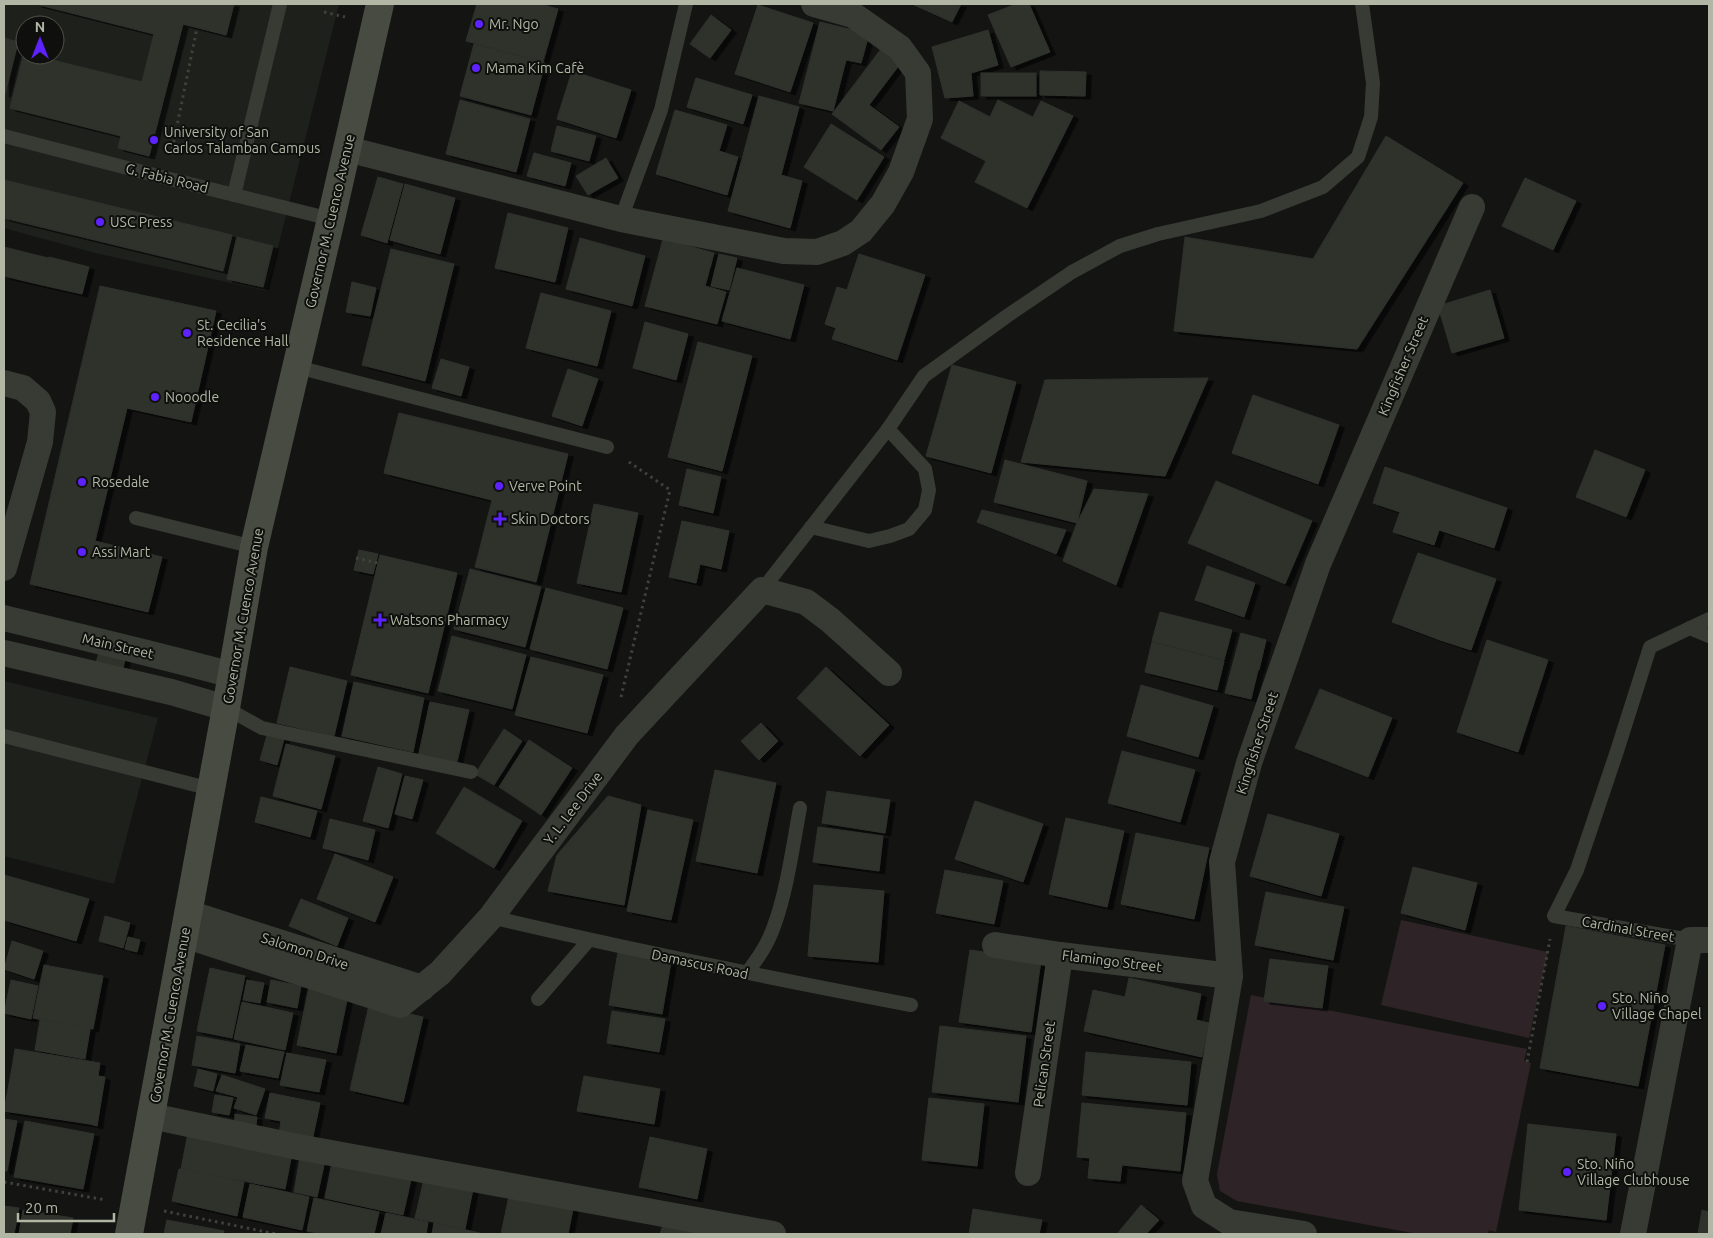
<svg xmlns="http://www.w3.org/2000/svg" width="1713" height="1238" viewBox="0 0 1713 1238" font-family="Ubuntu,sans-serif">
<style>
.built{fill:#1e201c;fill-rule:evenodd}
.green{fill:#2e2326}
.building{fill:#2d302b;stroke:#2f322d;filter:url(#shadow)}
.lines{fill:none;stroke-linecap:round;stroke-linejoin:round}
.path{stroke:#3f423a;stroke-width:3;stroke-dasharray:2.5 4;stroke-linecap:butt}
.lane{stroke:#383b34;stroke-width:14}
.street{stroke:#383b34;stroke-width:26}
.secondary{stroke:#484b42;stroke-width:28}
.poi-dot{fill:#5e22ff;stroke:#0f100e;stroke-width:2}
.labels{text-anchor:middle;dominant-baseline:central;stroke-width:4;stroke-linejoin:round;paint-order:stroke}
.poi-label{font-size:14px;fill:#b1b7a4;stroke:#0f100e;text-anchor:start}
.street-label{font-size:14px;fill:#b1b7a4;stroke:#0f100e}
</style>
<defs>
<filter id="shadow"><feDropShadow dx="5.5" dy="3" stdDeviation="0" flood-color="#0009"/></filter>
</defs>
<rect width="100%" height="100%" fill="#141513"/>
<g class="built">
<path d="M4 4H339L267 291 95 253 4 228ZM25 25H55V55H25Z"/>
<polygon points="4,681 158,718 114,884 4,856"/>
</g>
<g class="green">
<polygon points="1401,920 1548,952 1529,1038 1381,1005"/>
<polygon points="1251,995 1527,1049 1524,1061 1531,1063 1496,1232 1489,1230 1488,1234 1418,1234 1237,1201 1220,1191 1217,1174"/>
</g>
<g class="building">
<polygon points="36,4 234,4 226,35 183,24 149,156 118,148 121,136 10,108 24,53 25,55 32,55 142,82 154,34"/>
<polygon points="477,4 540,4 558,9 543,62 466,41"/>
<polygon points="912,4 961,4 952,22"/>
<polygon points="1016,4 1029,4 1050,52 1011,67 988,15"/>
<polygon points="758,5 813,23 790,92 735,74"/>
<polygon points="711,15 731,30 710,58 690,44"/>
<polygon points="820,22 869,34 861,63 846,60 833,111 799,103"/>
<polygon points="988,30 998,65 971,73 973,96 945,98 932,47"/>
<polygon points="4,38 18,42 5,94 4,94"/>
<polygon points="474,44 545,63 531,115 460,96"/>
<polygon points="881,49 900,64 869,105 899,127 881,150 832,114"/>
<polygon points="572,71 631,90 616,138 557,119"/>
<polygon points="1040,71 1086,72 1085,96 1040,95"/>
<rect x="981" y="73" width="55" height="23"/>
<polygon points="696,78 752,95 743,124 687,107"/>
<polygon points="759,96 799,107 781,175 802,181 790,228 728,211"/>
<polygon points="460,100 530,119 516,172 446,154"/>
<polygon points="998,100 1033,117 1041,101 1073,116 1027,208 975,182 986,161 941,138 959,101 990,117"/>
<polygon points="675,110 727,125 719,151 738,157 727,195 656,174"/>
<polygon points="831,124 884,157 857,200 804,167"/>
<polygon points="557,126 596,136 589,161 551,151"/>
<polygon points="1386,136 1463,183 1357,349 1174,331 1185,237 1313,259"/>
<polygon points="534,153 571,163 565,186 527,176"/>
<polygon points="606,158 618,178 588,195 576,176"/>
<polygon points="378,177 403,184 387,243 361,235"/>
<polygon points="1525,178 1576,201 1553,250 1502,226"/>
<polygon points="4,180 232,235 223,271 4,218"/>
<polygon points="405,184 455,198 440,254 390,240"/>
<polygon points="508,213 568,228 555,282 495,268"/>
<polygon points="237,237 273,246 263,287 227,279"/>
<polygon points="580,238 645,256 632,306 566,289"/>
<polygon points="663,239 714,253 705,286 726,292 717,324 645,306"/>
<polygon points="4,247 48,258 42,285 4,276"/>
<polygon points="391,249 454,264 425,381 362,365"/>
<polygon points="719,254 737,258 729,290 711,286"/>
<polygon points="859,254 925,275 897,360 832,339 836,328 825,324 837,287 847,290"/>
<polygon points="49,257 89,267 82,294 42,285"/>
<polygon points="737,268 804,285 790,339 722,321"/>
<polygon points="352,282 376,288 370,316 346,312"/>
<polygon points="100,286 216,311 191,422 127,408 95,541 162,557 148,612 30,584"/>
<polygon points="1490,290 1504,338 1452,353 1438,306"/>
<polygon points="541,293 611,311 597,366 526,348"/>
<polygon points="645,322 688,334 676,380 633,368"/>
<polygon points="698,342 752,356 722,471 668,457"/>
<polygon points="441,359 469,367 461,396 432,388"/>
<polygon points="952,365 1016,382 991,473 926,456"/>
<polygon points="568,369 598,379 582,426 552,416"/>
<polygon points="1208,378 1165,476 1021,462 1045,380"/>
<polygon points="1253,395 1339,425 1318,484 1232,453"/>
<polygon points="399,413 568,454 536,582 475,567 492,500 384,473"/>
<polygon points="1595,450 1645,470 1626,517 1576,497"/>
<polygon points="1005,460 1087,481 1077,523 994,502"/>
<polygon points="1385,467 1507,508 1494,548 1439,530 1434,545 1393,532 1400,512 1373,503"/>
<polygon points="687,469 721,477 713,513 679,505"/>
<polygon points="1216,481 1312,521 1285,584 1188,543"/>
<polygon points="1094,489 1148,494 1116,585 1063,561 1077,523"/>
<polygon points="594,504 638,513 621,592 577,583"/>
<polygon points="982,510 1066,530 1056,554 977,522"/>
<polygon points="682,521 729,531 721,569 700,564 696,583 669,577"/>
<polygon points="359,550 378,554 373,574 354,570"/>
<polygon points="1418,553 1496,579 1471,650 1440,640 1451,611 1403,593"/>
<polygon points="380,555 457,573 428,693 351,675"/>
<polygon points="1207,566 1255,583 1244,617 1195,600"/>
<polygon points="470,569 541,587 525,647 454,629"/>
<polygon points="546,588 623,608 607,669 530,649"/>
<polygon points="1403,593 1451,611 1440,640 1392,622"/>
<polygon points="1160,612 1232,630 1224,660 1152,641"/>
<polygon points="1241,633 1266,640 1259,670 1233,663"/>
<polygon points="452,636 526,655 512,709 438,691"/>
<polygon points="1487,640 1548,660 1518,752 1457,732"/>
<polygon points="1152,642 1224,661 1217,690 1145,672"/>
<polygon points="100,648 126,655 121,677 94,671"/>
<polygon points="531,657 603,675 587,733 515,715"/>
<polygon points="1233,663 1258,670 1251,699 1225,693"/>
<polygon points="290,667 347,681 334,736 277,723"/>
<polygon points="826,667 889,725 860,756 797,698"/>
<polygon points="354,682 424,698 413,752 342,736"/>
<polygon points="1141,685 1213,706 1198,757 1127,736"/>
<polygon points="1320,689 1392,718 1368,777 1295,748"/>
<polygon points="430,702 469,710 456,766 418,758"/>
<polygon points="761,723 778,741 759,760 741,741"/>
<polygon points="504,729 522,741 494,785 475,774"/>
<polygon points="267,735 284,739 277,765 260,760"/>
<polygon points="529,740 572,768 541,815 499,787"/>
<polygon points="286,744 335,756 321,809 273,796"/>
<polygon points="1122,751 1195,770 1180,822 1108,803"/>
<polygon points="378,767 402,774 388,828 363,821"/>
<polygon points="715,770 776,783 757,873 696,861"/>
<polygon points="405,776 423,780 412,819 395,814"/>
<polygon points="464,787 522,821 494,868 436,833"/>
<polygon points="827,791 890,800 885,833 822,823"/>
<polygon points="608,796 641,805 624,905 548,891 557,855"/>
<polygon points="261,797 317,811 310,837 255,822"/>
<polygon points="975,801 1043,824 1023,882 955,859"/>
<polygon points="648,810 693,820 671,920 627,911"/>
<polygon points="1268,814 1339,834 1321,896 1250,876"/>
<polygon points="1066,818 1124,831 1107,907 1049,894"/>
<polygon points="330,819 375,830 368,860 323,848"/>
<polygon points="818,827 883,836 879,871 813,862"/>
<polygon points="1136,833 1209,848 1194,919 1121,904"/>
<polygon points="335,854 393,877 375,922 317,899"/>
<polygon points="1413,867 1477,883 1465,930 1401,913"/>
<polygon points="945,870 1003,881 994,924 936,913"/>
<polygon points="4,875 89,899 76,941 4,920"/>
<polygon points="814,885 884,891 878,962 808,956"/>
<polygon points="1266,892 1344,907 1333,960 1255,945"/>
<polygon points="301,899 348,918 337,946 289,926"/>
<polygon points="105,916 130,923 123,948 99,941"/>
<polygon points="1566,926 1665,945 1638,1086 1540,1068"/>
<polygon points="128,937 140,940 137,952 125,949"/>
<polygon points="12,941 43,951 34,979 4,969"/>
<polygon points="970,950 1041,960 1031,1032 959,1022"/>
<polygon points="618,952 671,962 662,1014 609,1005"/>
<polygon points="1270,959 1328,966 1322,1008 1264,1001"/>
<polygon points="44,965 103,976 93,1029 33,1018"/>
<polygon points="210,968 245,976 232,1038 197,1031"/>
<polygon points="1129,978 1201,994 1196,1020 1209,1023 1202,1057 1084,1031 1093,990 1125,997"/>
<polygon points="11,980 38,986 31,1019 4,1013"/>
<polygon points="247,980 264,983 260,1003 243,1000"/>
<polygon points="271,980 301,986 297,1008 267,1002"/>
<polygon points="309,987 348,995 336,1053 297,1045"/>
<polygon points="242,1002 293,1013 285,1050 234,1039"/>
<polygon points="369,1005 423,1017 403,1102 350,1090"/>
<polygon points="612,1011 665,1019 659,1052 607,1043"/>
<polygon points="40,1020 90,1029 85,1059 35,1050"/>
<polygon points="940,1026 1026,1036 1018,1102 932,1092"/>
<polygon points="197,1036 240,1044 235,1073 192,1065"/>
<polygon points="246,1045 284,1052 278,1078 240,1071"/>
<polygon points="15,1049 100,1063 98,1076 13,1062"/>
<polygon points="1086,1052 1191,1062 1187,1105 1082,1095"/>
<polygon points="287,1053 326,1060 319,1092 280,1085"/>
<polygon points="13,1062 98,1076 90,1124 4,1111"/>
<polygon points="198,1069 217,1074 213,1091 194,1086"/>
<polygon points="222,1075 265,1089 256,1115 234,1108 238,1097 216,1091"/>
<polygon points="98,1076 105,1077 97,1126 90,1124"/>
<polygon points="584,1076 660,1089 654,1124 577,1111"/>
<polygon points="270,1093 320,1103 312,1141 279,1135 281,1121 265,1118"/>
<polygon points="215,1095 233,1098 229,1115 212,1112"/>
<polygon points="929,1098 984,1104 977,1166 922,1160"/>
<polygon points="1082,1103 1186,1113 1180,1171 1122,1165 1120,1181 1088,1178 1090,1158 1077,1157"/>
<polygon points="235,1114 257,1117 255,1132 234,1130"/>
<polygon points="4,1119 17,1121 7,1171 4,1171"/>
<polygon points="25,1121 94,1134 83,1189 14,1177"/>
<polygon points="1528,1124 1616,1134 1606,1220 1519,1210"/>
<polygon points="189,1128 293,1148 285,1189 181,1169"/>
<polygon points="650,1137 707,1149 697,1199 639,1187"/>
<polygon points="301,1152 326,1156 317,1197 294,1192"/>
<polygon points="333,1158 412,1175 403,1215 325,1198"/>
<polygon points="179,1169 244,1182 237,1216 172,1201"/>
<polygon points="424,1179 473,1189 465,1229 415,1218"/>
<polygon points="250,1184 309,1197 302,1230 243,1217"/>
<polygon points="509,1196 573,1209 568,1234 501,1234"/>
<polygon points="314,1198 379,1212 374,1234 324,1234 307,1231"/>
<polygon points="1141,1205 1159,1220 1146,1234 1117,1234"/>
<polygon points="4,1206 19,1208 14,1234 4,1234"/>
<polygon points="973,1209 1042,1220 1039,1234 969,1234"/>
<polygon points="23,1210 73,1218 70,1234 19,1234"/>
<polygon points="1702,1210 1709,1212 1709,1234 1698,1234"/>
<polygon points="386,1213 428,1222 426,1234 381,1234"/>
<polygon points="167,1220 224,1231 223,1234 164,1234"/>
<polygon points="434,1223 484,1234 432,1234"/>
<polygon points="663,1225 705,1234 660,1234"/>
</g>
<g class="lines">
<g class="path">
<polyline points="324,12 345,17"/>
<polyline points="171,155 197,28"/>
<polyline points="356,558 378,563"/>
<polyline points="621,697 670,490 626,460"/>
<polyline points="1527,1062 1550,939"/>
<polyline points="4,1182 106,1200"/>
<polyline points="164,1211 276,1234"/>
</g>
<g class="lane">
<polyline points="4,136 166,178 331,219"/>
<polyline points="234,195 280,4"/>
<polyline points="621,219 661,110 686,4"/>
<polyline points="297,367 607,447"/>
<polyline points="136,518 254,547"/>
<polyline points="811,527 869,541 890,536 909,529 925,510 929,490 925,469 888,429"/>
<polyline points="762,590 888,429 924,376 1007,316 1072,272 1120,246 1158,234 1261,211 1323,187 1358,157 1371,117 1373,83 1362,4"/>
<polyline points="1690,628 1709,636"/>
<polyline points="226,708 262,728 471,772"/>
<polyline points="4,736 211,789"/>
<path d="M491 917C630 950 770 978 911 1005"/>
<polyline points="1690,940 1554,916 1577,870 1617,751 1650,647 1709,619"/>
<path d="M747 973C758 958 768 944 774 926 787 891 793 845 800 808"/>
<polyline points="538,999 589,940"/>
</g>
<g class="street">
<polyline points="347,149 621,219 784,251 817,252 843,243 861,231 883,204 901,172 920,119 918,73 900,48 853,15 814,4"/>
<polyline points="4,383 23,388 38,401 43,412 40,442 4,568"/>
<path d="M4 618C80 637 156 654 232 675"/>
<polyline points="4,653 171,692 226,708"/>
<polyline points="188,913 422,988"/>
<polyline points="184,935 400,1005 440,973 491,917 627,735 762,590 806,602 830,620 889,673"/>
<polyline points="995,945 1060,955 1230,976"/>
<polyline points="151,1116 298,1147 773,1234"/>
<polyline points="1028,1173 1060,955"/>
<polyline points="1304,1234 1229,1222 1204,1206 1195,1181 1230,976 1222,862 1249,763 1318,564 1472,207"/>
<polyline points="1633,1234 1690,940 1709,940"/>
</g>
<polyline class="secondary" points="129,1234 226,708 254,547 331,219 380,4"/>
</g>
<g class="poi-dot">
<circle cx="479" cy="24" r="5"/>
<circle cx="476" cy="68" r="5"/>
<circle cx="154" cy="140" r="5"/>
<circle cx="100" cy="222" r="5"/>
<circle cx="187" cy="333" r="5"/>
<circle cx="155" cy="397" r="5"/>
<circle cx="82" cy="482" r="5"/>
<circle cx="499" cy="486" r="5"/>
<path d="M497.5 511.5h5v5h5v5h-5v5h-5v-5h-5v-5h5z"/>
<circle cx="82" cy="552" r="5"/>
<path d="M377.5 612.5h5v5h5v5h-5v5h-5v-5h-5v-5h5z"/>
<circle cx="1602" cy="1006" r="5"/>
<circle cx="1567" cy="1172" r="5"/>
</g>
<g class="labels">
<g class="poi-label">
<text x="489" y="24">Mr. Ngo</text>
<text x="486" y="68">Mama Kim Cafè</text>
<text x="164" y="132">University of San<tspan x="164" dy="16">Carlos Talamban Campus</tspan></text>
<text x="110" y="222">USC Press</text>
<text x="197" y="325">St. Cecilia's<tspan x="197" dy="16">Residence Hall</tspan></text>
<text x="165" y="397">Nooodle</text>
<text x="92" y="482">Rosedale</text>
<text x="509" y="486">Verve Point</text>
<text x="511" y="519">Skin Doctors</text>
<text x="92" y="552">Assi Mart</text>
<text x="390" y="620">Watsons Pharmacy</text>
<text x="1612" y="998">Sto. Niño<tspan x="1612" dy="16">Village Chapel</tspan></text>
<text x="1577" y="1164">Sto. Niño<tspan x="1577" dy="16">Village Clubhouse</tspan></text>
</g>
<g class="street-label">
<text transform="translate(167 178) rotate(14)">G. Fabia Road</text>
<text transform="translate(330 221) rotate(-77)">Governor M. Cuenco Avenue</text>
<text transform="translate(1403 366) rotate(-67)">Kingfisher Street</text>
<text transform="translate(243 616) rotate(-80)">Governor M. Cuenco Avenue</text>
<text transform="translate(118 646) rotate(13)">Main Street</text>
<text transform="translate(1257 743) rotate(-72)">Kingfisher Street</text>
<text transform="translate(573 808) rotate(-53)">Y. L. Lee Drive</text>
<text transform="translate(1628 929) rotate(10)">Cardinal Street</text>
<text transform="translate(305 951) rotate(18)">Salomon Drive</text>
<text transform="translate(1112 961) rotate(7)">Flamingo Street</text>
<text transform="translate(700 964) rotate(12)">Damascus Road</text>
<text transform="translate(170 1015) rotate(-80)">Governor M. Cuenco Avenue</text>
<text transform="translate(1044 1064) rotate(-82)">Pelican Street</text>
</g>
</g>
<rect width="1713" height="1238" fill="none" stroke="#b1b7a4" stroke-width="10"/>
<g transform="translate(40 40)"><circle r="24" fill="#0f100e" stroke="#50534a"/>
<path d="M0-4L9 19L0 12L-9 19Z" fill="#5e22ff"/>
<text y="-8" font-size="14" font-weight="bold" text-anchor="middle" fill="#b1b7a4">N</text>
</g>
<path d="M18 1213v8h96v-8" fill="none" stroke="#b1b7a4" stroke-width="2.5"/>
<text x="25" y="1213" font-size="15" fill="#b1b7a4" stroke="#0f100e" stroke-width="4" paint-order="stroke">20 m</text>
</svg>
